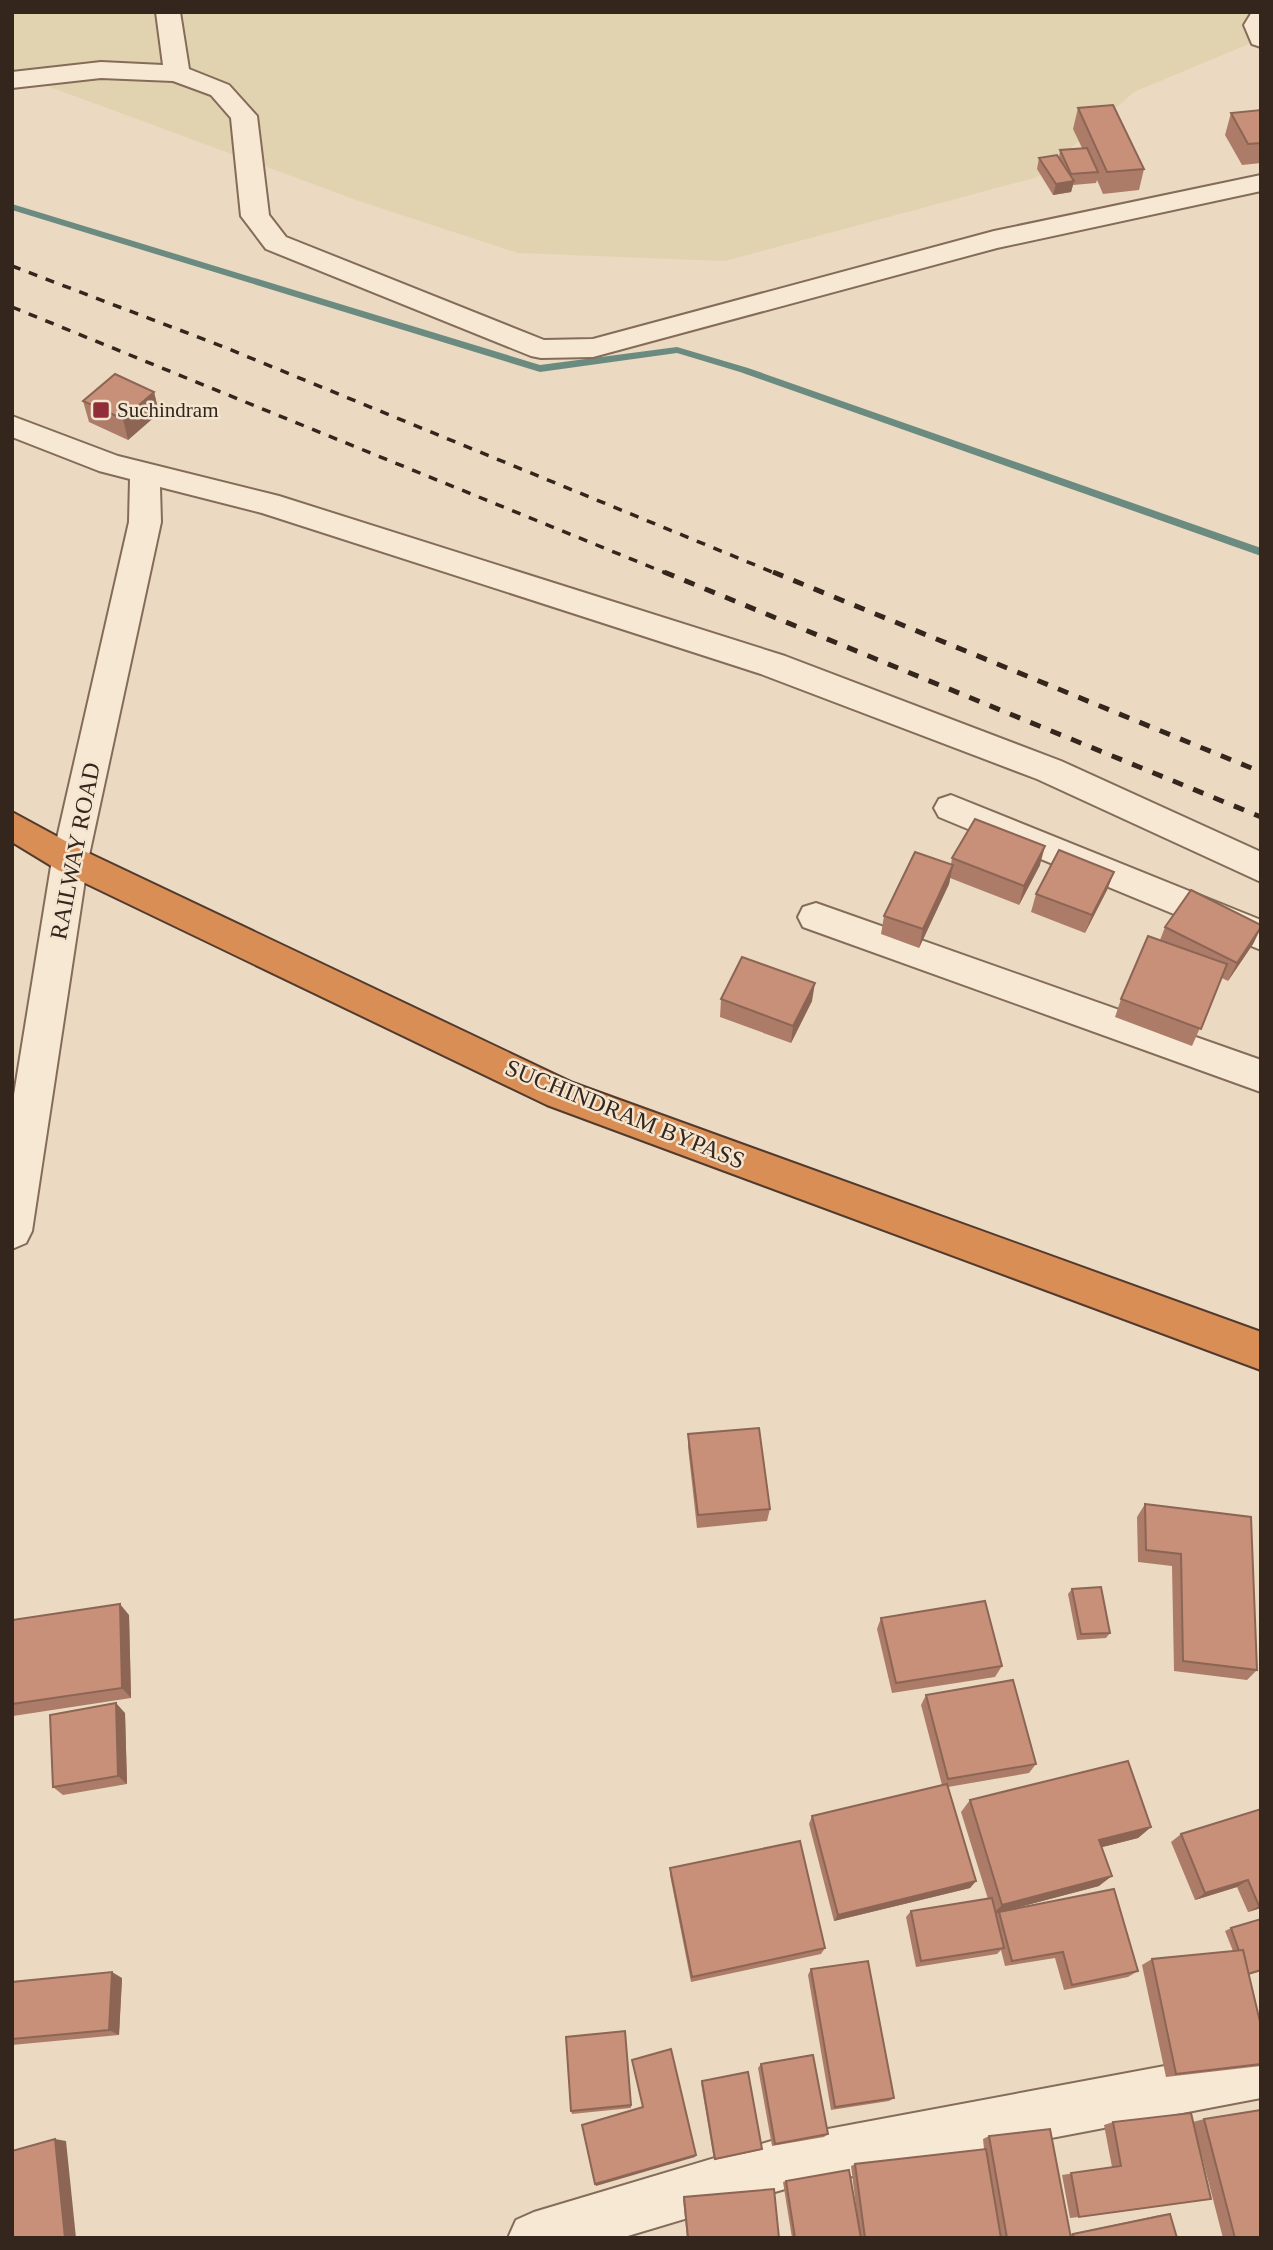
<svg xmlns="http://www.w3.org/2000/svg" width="1273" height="2250" viewBox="0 0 1273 2250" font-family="'Times New Roman',serif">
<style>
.farmland{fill:#e1d3af}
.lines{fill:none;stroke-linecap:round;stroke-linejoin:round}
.stream{fill:#6b8b80;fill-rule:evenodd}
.minor-casing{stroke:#846b5a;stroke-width:4}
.highway-casing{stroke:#523a2e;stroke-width:4}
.minor{fill:#f7e8d4;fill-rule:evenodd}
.highway{fill:#d88e55;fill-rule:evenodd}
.rail-far1{stroke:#34261d;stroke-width:3.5;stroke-dasharray:9 9;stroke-linecap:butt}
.rail{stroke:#34261d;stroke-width:5;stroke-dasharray:11 11;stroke-linecap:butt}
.wall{fill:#ac7c68}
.shaded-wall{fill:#8c6555}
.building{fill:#c89079;stroke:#8c6555;stroke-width:2}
.poi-dot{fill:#902d39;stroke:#f3e5d0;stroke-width:2.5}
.labels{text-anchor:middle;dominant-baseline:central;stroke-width:5;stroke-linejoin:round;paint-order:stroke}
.far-poi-label{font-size:21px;fill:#34261d;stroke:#f3e5d0;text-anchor:start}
.street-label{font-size:24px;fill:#34261d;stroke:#f3e5d0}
</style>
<rect width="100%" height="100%" fill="#ebdac1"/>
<polygon class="farmland" points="12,12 1261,12 1261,39 1134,92 1038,177 725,261 518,253 356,200 12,73"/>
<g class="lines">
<polygon class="stream" points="12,204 540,365 677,347 748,368 1261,548 1261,556 740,372 677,353 540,372 12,210"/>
<defs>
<g id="minor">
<polygon points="156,12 180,12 189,69 229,85 257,116 269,215 286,237 544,340 593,339 994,231 1261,175 1261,191 997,248 593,357 541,358 531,356 266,249 241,216 231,118 211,95 173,81 101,78 12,88 12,72 101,62 163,65"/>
<polygon points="1252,12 1261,12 1261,47 1252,44 1244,25"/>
<polygon points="12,416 118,456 279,496 785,656 1061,761 1261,852 1261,882 1037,779 761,674 262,513 160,487 161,522 88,860 32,1231 26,1243 12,1249 12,1107 52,860 129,522 130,479 99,471 12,437"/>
<polygon points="951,795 1261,920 1261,950 939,817 934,808 939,799"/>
<polygon points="816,903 1261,1060 1261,1092 803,927 798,917 803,907"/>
<polygon points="1261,2048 1261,2098 785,2189 621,2238 508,2238 516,2220 534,2212 785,2137"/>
</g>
<polygon id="highway" points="12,812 82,850 573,1083 1261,1332 1261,1370 547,1105 58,870 12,842"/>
</defs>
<use href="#minor" class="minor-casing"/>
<use href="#highway" class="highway-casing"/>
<use href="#minor" class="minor"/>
<use href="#highway" class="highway"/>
<g class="rail-far1">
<polyline points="12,266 224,347 777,574"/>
<polyline points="12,307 668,574"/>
</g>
<g class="rail">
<polyline points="664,572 1261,817"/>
<polyline points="773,572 1261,772"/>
</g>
</g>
<g class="wall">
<polygon points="1078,108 1144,169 1139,190 1103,194 1097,180 1096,183 1073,185 1071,192 1053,195 1037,169 1039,158 1059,158 1060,150 1082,148 1073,129"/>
<polygon points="1261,110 1261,163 1242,165 1225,135 1231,113"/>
<polygon points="154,392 159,413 128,440 89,422 83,401"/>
<polygon points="952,858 1040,865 1019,905 950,878 949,884 919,948 881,934 884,916 951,864"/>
<polygon points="1114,872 1107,890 1085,933 1031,912 1036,894"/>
<polygon points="1165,927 1261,928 1253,944 1228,981 1222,978 1192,1046 1115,1017 1121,999 1160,940"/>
<polygon points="721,999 812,1001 791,1043 720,1017"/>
<polygon points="688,1434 770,1509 767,1521 697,1528 688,1447"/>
<polygon points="1145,1504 1251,1517 1257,1670 1247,1680 1174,1671 1172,1566 1138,1562 1137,1517"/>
<polygon points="1072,1589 1110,1633 1106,1638 1077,1640 1068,1594"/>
<polygon points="129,1615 131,1698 13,1716 12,1714 12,1704"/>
<polygon points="881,1618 1002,1666 995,1677 892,1693 877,1629"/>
<polygon points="926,1695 1036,1764 1029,1773 948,1787 976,1881 970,1888 834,1921 809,1824 812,1816 942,1785 921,1705"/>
<polygon points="125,1713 127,1784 63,1795 53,1787"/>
<polygon points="970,1800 1151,1827 1138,1838 1102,1847 1099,1886 1007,1910 1138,1971 1128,1977 1064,1990 1055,1958 1005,1966 1001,1950 997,1954 916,1967 906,1917 911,1911 988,1899 961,1812"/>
<polygon points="1261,1809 1261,1908 1248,1912 1237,1887 1195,1900 1171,1842 1181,1834"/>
<polygon points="670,1868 825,1948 821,1954 691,1982 670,1875"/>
<polygon points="1261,1919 1261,1971 1248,1975 1261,2026 1261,2066 1166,2077 1142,1965 1152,1959 1233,1951 1225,1931 1231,1928"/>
<polygon points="811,1969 894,2098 889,2101 831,2110 808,1975"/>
<polygon points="122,1978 119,2035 12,2045 12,1982"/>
<polygon points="625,2031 631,2108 572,2114 571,2111"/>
<polygon points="761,2064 828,2134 824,2137 772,2146 758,2068"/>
<polygon points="702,2081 762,2149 761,2150 714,2160 701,2083"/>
<polygon points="1204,2119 1261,2238 1223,2238 1194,2126 1079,2217 1070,2218 1062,2175 1112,2167 1104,2125 1113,2122 1193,2122"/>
<polygon points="989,2136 1070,2234 1160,2215 1170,2214 1177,2238 792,2238 783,2182 786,2181 858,2222 851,2166 855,2164 984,2149 983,2139"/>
<polygon points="684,2197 779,2238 687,2238 683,2199"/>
</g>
<g class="shaded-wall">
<polygon points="1074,181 1071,192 1053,195 1056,184"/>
<polygon points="154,392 159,413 128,440 123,419"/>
<polygon points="1045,846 1040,865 1019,905 1024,886"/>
<polygon points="953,865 949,884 919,948 923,929"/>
<polygon points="1114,872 1107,890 1085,933 1092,915"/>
<polygon points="1261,927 1253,944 1228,981 1237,963"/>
<polygon points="815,983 812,1001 791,1043 793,1026"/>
<polygon points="120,1604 129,1615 131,1698 122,1688"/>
<polygon points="116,1703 125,1713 127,1784 118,1776"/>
<polygon points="1151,1827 1138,1838 1087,1851 1099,1840"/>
<polygon points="1112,1876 1099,1886 993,1914 1002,1905"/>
<polygon points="1248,1880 1237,1887 1195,1900 1205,1893"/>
<polygon points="976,1881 970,1888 834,1921 838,1915"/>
<polygon points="1261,1905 1261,1908 1248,1912 1259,1906"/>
<polygon points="112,1972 122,1978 119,2035 109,2030"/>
<polygon points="55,2139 66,2141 76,2238 65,2238"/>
<polygon points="696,2155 695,2157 596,2186 595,2184"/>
</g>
<g class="building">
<polygon points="1113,105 1144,169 1107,172 1078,108"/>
<polygon points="1261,110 1261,143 1248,144 1231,113"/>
<polygon points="1087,148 1098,172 1071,174 1060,150"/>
<polygon points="1057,155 1074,181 1056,184 1039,158"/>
<polygon points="115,374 154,392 123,419 83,401"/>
<polygon points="975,819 1045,846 1024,886 952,858"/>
<polygon points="1059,850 1114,872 1092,915 1036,894"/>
<polygon points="915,852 953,865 923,929 884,916"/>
<polygon points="1191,890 1261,925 1261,927 1237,963 1165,927"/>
<polygon points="1148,936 1227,964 1201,1029 1121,999"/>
<polygon points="742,957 815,983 793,1026 721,999"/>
<polygon points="759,1428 770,1509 698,1515 688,1434"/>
<polygon points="1145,1504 1251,1517 1257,1670 1183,1661 1181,1554 1146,1550"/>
<polygon points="1101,1587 1110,1633 1081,1634 1072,1589"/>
<polygon points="985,1601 1002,1666 896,1683 881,1618"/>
<polygon points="120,1604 122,1688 12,1704 12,1620"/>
<polygon points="1013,1680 1036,1764 948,1779 926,1695"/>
<polygon points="116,1703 118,1776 53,1787 50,1715"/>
<polygon points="1128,1761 1151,1827 1099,1840 1112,1876 1002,1905 970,1800"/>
<polygon points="947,1784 976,1881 838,1915 812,1816"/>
<polygon points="1261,1809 1261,1905 1259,1906 1248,1880 1205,1893 1181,1834"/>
<polygon points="800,1841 825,1948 692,1977 670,1868"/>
<polygon points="1114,1889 1138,1971 1072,1985 1063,1952 1012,1961 999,1912"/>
<polygon points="992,1898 1004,1948 921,1961 911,1911"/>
<polygon points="1261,1919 1261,1970 1248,1974 1243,1950 1239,1951 1231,1928"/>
<polygon points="1243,1950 1261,2026 1261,2064 1176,2074 1152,1959"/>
<polygon points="868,1961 894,2098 835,2107 811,1969"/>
<polygon points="112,1972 109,2030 12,2039 12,1982"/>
<polygon points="625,2031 631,2105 571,2111 566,2037"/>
<polygon points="671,2049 696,2155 595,2184 582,2125 643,2107 632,2060"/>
<polygon points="813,2055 828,2134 775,2144 761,2064"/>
<polygon points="748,2072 762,2149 715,2159 702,2081"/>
<polygon points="1261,2110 1261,2238 1235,2238 1204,2119"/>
<polygon points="1191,2113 1211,2199 1079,2217 1071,2173 1121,2166 1113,2122"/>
<polygon points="1050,2129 1071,2238 1007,2238 989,2136"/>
<polygon points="55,2139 65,2238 12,2238 12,2151"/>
<polygon points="986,2149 1001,2238 865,2238 855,2164"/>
<polygon points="849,2170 861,2238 795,2238 786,2181"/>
<polygon points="774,2189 779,2238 688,2238 684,2197"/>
<polygon points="1170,2214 1177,2238 1074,2238 1073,2234"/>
</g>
<rect class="poi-dot" x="92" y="401" width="18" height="18" rx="3.5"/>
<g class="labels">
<g class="far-poi-label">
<text x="117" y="410">Suchindram</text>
</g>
<g class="street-label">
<text transform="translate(75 851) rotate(-79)">RAILWAY ROAD</text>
<text transform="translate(625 1114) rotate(22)">SUCHINDRAM BYPASS</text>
</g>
</g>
<rect width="1273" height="2250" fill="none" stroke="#34261d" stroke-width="28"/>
</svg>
